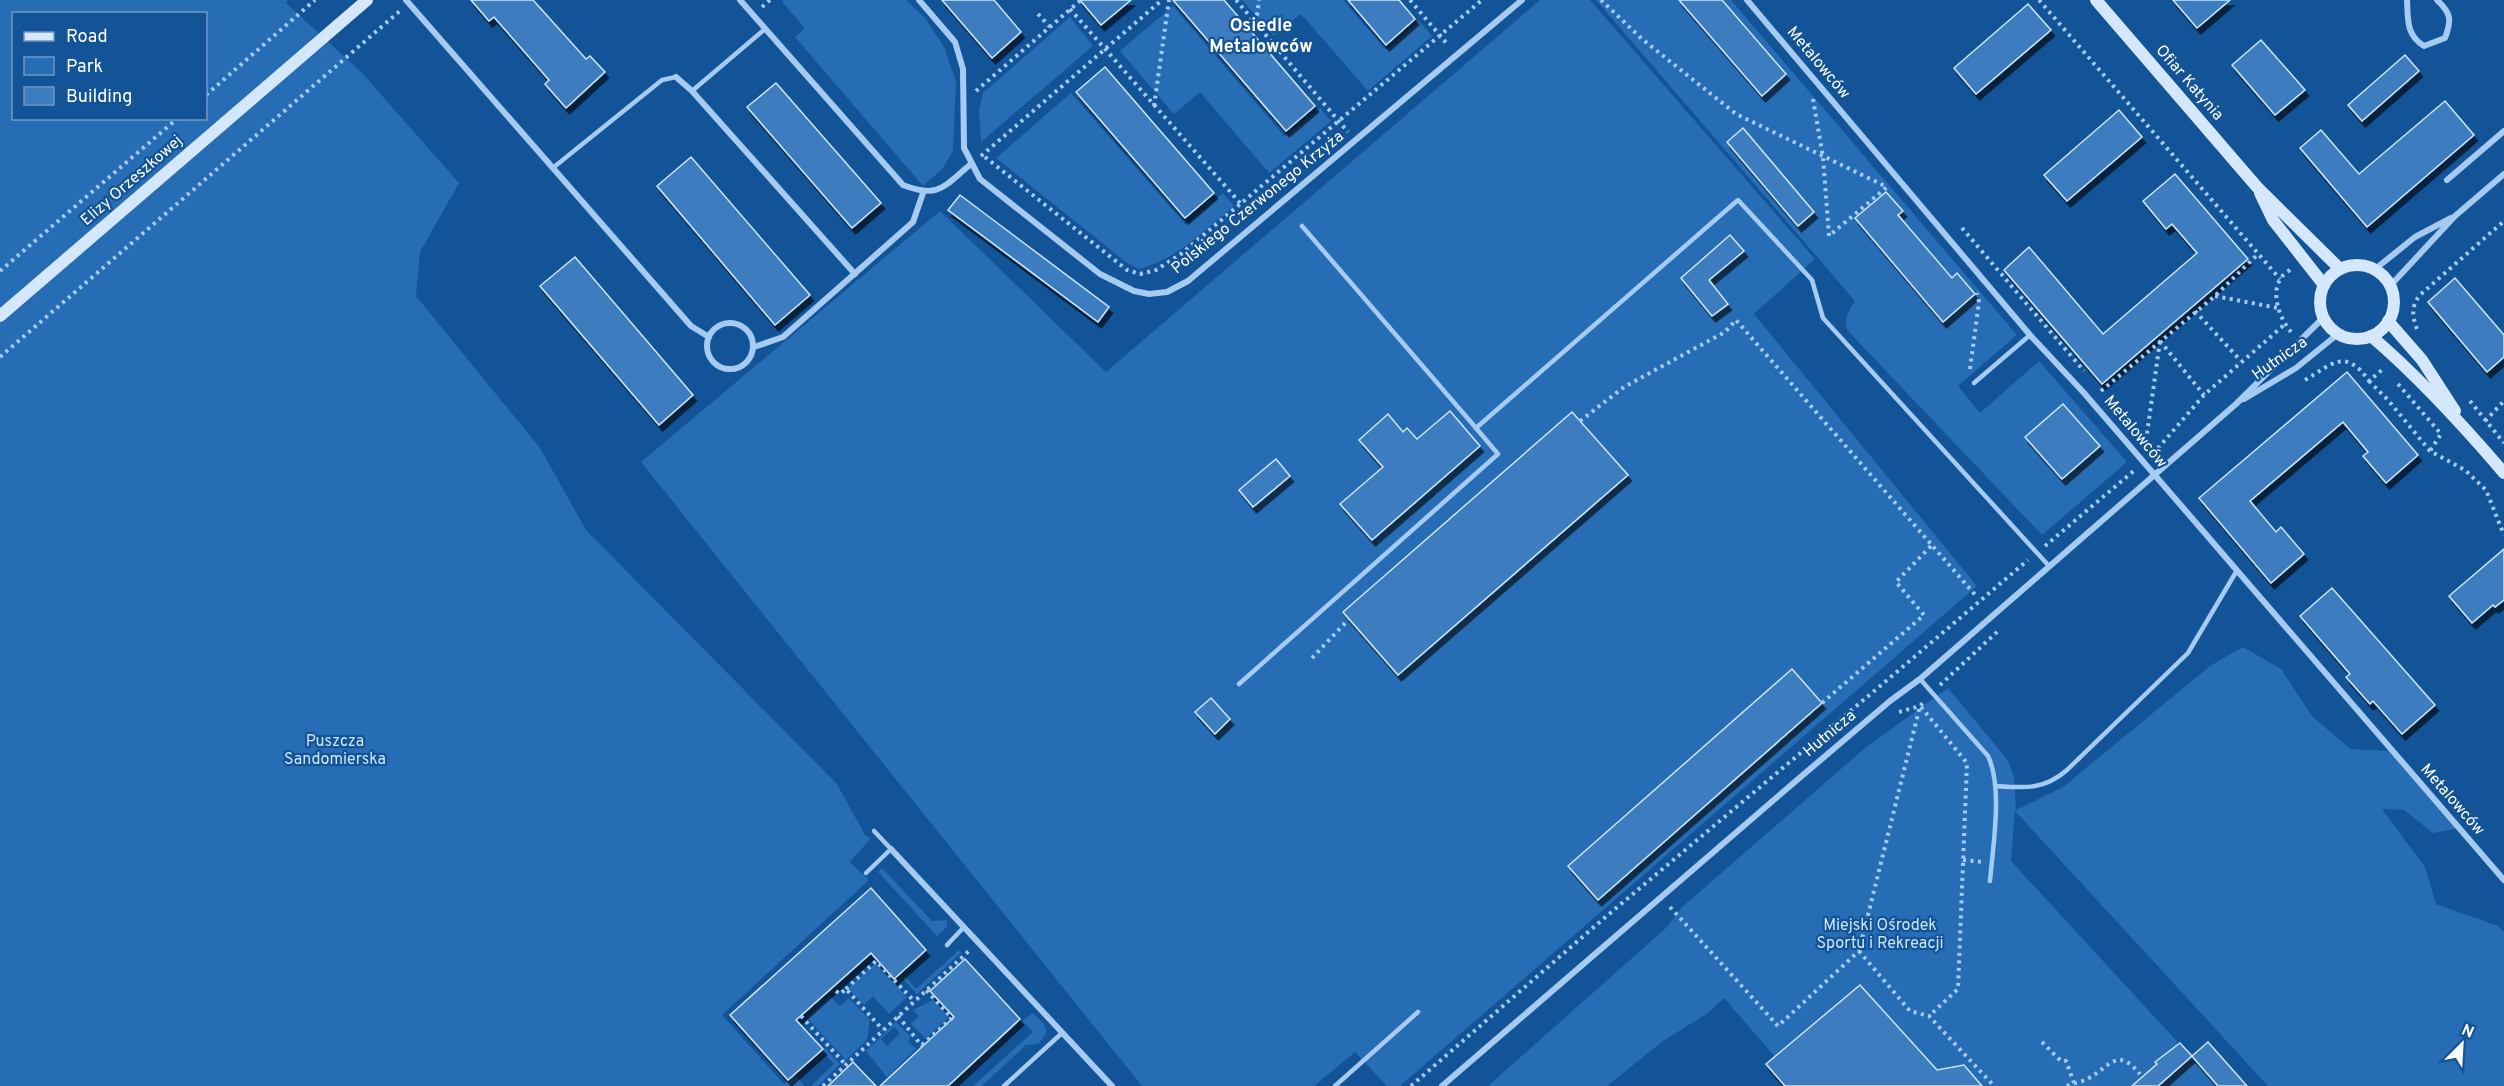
<svg xmlns="http://www.w3.org/2000/svg" width="2504" height="1086" viewBox="0 0 2504 1086" font-family="Overpass,sans-serif">
<style>
.green{fill:#266db6;fill-rule:evenodd}
.building{fill:#3c7cbf;stroke:#cce5fd;stroke-width:1.5;filter:url(#shadow)}
.lines{fill:none;stroke-linecap:round;stroke-linejoin:round}
.path{stroke:#a5cbf3;stroke-width:4;stroke-dasharray:3 4.5;stroke-linecap:butt}
.lane{stroke:#a5cbf3;stroke-width:4.5}
.street{stroke:#a5cbf3;stroke-width:6}
.secondary{stroke:#d4e7fc;stroke-width:12}
.labels{text-anchor:middle;dominant-baseline:central;stroke-width:4.5;stroke-linejoin:round;paint-order:stroke}
.street-label{font-size:16px;fill:#fff;stroke:#135397}
.park-label{font-size:16px;fill:#cce5fd;stroke:#135397}
.neighbourhood-label{font-size:18px;font-weight:bold;fill:#fff;stroke:#135397}
</style>
<defs>
<filter id="shadow"><feDropShadow dx="3.5" dy="6" stdDeviation="0" flood-color="#0009"/></filter>
</defs>
<rect width="100%" height="100%" fill="#135397"/>
<g class="green">
<path d="M0 0H288L286 3 362 73 459 183 420 252 416 296 540 448 586 530 837 784 865 835 871 838 850 862 869 880 722 1015 784 1084 795 1075 805 1086H0ZM14 14H206V118H14Z"/>
<polygon points="783,0 906,0 925,18 944,47 956,81 953,151 943,168 923,186 795,37 805,28 782,2"/>
<polygon points="1242,0 1343,0 1386,50 1419,21 1432,36 1368,91 1301,14 1274,36"/>
<polygon points="1540,0 1590,0 1815,259 1754,314 1977,586 1400,1086 1387,1086 1355,1052 1314,1086 1142,1086 641,462 940,211 1106,372"/>
<path d="M1596 0H1731L2017 335 1958 386 1980 413 2039 361 2127 462 2042 535 1847 330C1844 318 1848 312 1855 301Z"/>
<polygon points="1173,6 1285,137 1320,108 1331,121 1269,173 1200,92 1174,114 1120,51"/>
<polygon points="1070,17 1093,46 981,142 979,110 983,93"/>
<path d="M1071 93 1186 225 1223 193 1234 206C1205 230 1177 259 1139 269L1127 263 996 158Z"/>
<polygon points="2243,647 2281,669 2312,716 2350,749 2392,751 2459,828 2433,833 2404,810 2382,809 2425,867 2436,904 2498,926 2504,932 2504,1086 2268,1086 2015,811 2011,861 2218,1086 1800,1086 1724,998 1708,1013 1663,1041 1607,1086 1488,1086 1666,928 1681,908 1865,748 1948,688 2007,759 2014,776 2016,810 2063,787 2210,666"/>
<polygon points="882,868 932,921 947,920 947,927 937,936 878,872"/>
<polygon points="959,950 961,953 917,994 903,979 905,976 916,989"/>
<polygon points="875,964 907,997 889,1014 873,996 864,1005 848,988"/>
<polygon points="830,996 840,1006 849,998 870,1020 867,1040 846,1060 807,1018"/>
<polygon points="933,1000 949,1017 926,1039 911,1024 919,1016 913,1010"/>
<path d="M1033 1013C1045 1026 1053 1029 1038 1044L1026 1045 982 1086H973L1033 1032 1022 1021Z"/>
<path d="M896 1022 911 1037 908 1041 916 1049 887 1077 866 1051ZM894 1027 900 1033 887 1046 881 1039Z"/>
<polygon points="825,1048 840,1064 818,1086 811,1086 834,1064 822,1051"/>
</g>
<g class="building">
<polygon points="471,0 533,0 586,59 590,56 605,72 566,108 545,84 549,80 494,17 489,21"/>
<polygon points="942,0 994,0 1021,32 992,58"/>
<polygon points="1080,0 1131,0 1101,25"/>
<polygon points="1173,0 1224,0 1315,106 1286,131"/>
<polygon points="1348,0 1399,0 1415,19 1386,45"/>
<polygon points="1679,0 1722,0 1786,74 1762,96"/>
<polygon points="2173,0 2230,0 2197,28"/>
<polygon points="2028,4 2051,30 1976,94 1954,68"/>
<polygon points="2261,40 2305,90 2275,115 2232,65"/>
<polygon points="2405,55 2419,71 2362,121 2348,105"/>
<polygon points="1105,67 1214,193 1185,218 1076,92"/>
<polygon points="776,83 881,203 852,228 747,107"/>
<polygon points="2445,101 2474,135 2367,227 2300,148 2321,130 2359,174"/>
<polygon points="2119,110 2142,137 2067,201 2044,175"/>
<polygon points="1743,128 1814,212 1798,226 1727,142"/>
<polygon points="691,157 810,295 775,325 657,186"/>
<polygon points="2175,174 2248,259 2102,384 2004,270 2029,247 2103,334 2197,253 2172,224 2166,229 2143,201"/>
<polygon points="1886,192 1903,211 1898,215 1952,278 1957,273 1975,294 1943,322 1855,218"/>
<polygon points="960,195 1109,307 1098,322 948,210"/>
<polygon points="1730,235 1744,251 1709,280 1728,304 1712,316 1681,278"/>
<polygon points="575,257 693,395 659,425 540,286"/>
<polygon points="2455,278 2504,335 2504,357 2487,372 2428,302"/>
<polygon points="2347,372 2418,455 2386,483 2363,456 2368,452 2343,422 2250,501 2276,532 2281,527 2304,554 2271,583 2199,498"/>
<polygon points="2063,404 2100,446 2062,479 2025,437"/>
<polygon points="1450,411 1480,446 1372,540 1340,504 1383,467 1359,440 1388,414 1403,432 1407,428 1417,439"/>
<polygon points="1572,412 1628,475 1398,675 1343,612"/>
<polygon points="1276,459 1290,476 1253,507 1239,490"/>
<polygon points="2504,549 2504,600 2495,607 2493,605 2472,623 2449,596"/>
<polygon points="2332,588 2435,705 2402,734 2373,701 2370,704 2346,677 2350,674 2300,616"/>
<polygon points="1792,669 1822,703 1598,900 1568,866"/>
<polygon points="1211,698 1230,719 1215,734 1195,712"/>
<polygon points="871,888 926,950 894,979 871,953 796,1020 823,1049 788,1080 730,1015"/>
<polygon points="965,959 1020,1019 948,1086 880,1086 954,1017 930,991"/>
<polygon points="1860,985 1937,1070 1964,1065 1982,1086 1785,1086 1766,1064"/>
<polygon points="2208,1042 2247,1086 2218,1086 2192,1056"/>
<polygon points="2180,1043 2192,1056 2158,1086 2132,1086 2157,1064 2155,1062"/>
<polygon points="853,1062 876,1086 828,1086"/>
</g>
<g class="lines">
<g class="path">
<polyline points="1236,0 1348,132"/>
<polyline points="1410,0 1448,45"/>
<polyline points="1601,0 1642,39 1736,114 1887,187"/>
<polyline points="2039,0 2280,279"/>
<polyline points="762,7 770,0"/>
<polyline points="1070,9 1241,204"/>
<polyline points="1038,14 1050,27"/>
<polyline points="1256,23 1259,0"/>
<polyline points="976,91 1081,0"/>
<polyline points="206,95 315,0"/>
<polyline points="1813,99 1823,157 1829,236 1887,187"/>
<polyline points="1154,106 1169,0"/>
<polyline points="981,156 1162,0"/>
<polyline points="985,157 1127,270 1140,274 1156,270 1181,254 1482,0"/>
<polyline points="1962,228 2084,371"/>
<polyline points="0,271 178,118"/>
<polyline points="2215,296 2278,308"/>
<polyline points="2195,311 2241,361"/>
<path d="M2417 329C2412 316 2411 306 2420 295L2504 221"/>
<path d="M2291 332C2280 319 2270 293 2281 278 2283 274 2289 271 2292 268"/>
<polyline points="2160,341 2204,395"/>
<polyline points="0,357 401,10"/>
<polyline points="1970,369 1979,302 1977,293"/>
<path d="M2305 380C2333 364 2345 347 2369 381L2384 368"/>
<polyline points="2369,381 2388,400 2430,451 2465,470 2486,490 2504,535"/>
<polyline points="2398,384 2441,434 2430,451"/>
<polyline points="2101,391 2215,296 2258,254"/>
<polyline points="2470,401 2504,443"/>
<polyline points="1580,421 1624,387 1725,332 1736,320 1977,597"/>
<polyline points="2485,421 2504,401"/>
<polyline points="2146,441 2160,341"/>
<polyline points="2153,454 2204,395 2284,325"/>
<polyline points="2045,546 2136,469"/>
<polyline points="1312,658 1349,619"/>
<polyline points="1940,685 1998,631"/>
<polyline points="1879,687 2028,560"/>
<polyline points="1822,703 1924,615 1896,582 1932,545"/>
<polyline points="1921,707 1967,763 1958,989 1929,1016"/>
<polyline points="1899,712 1920,706 1925,701"/>
<polyline points="1963,860 1982,862"/>
<polyline points="1670,907 1778,1026 1859,951 1920,706"/>
<polyline points="1859,951 1910,1011 1929,1016 1994,1086"/>
<polyline points="846,989 876,961 914,1001"/>
<polyline points="836,991 840,994 846,989 883,1030"/>
<polyline points="801,1016 845,1064"/>
<polyline points="898,1016 922,1046"/>
<polyline points="2042,1042 2061,1061 2066,1061 2074,1083"/>
<polyline points="922,1045 952,1018 926,990"/>
<polyline points="823,1086 970,950"/>
<polyline points="1411,1086 1602,920 1879,687"/>
<path d="M2067 1086C2073 1083 2082 1082 2089 1078 2112 1065 2117 1047 2140 1074"/>
</g>
<g class="lane">
<polyline points="692,91 765,29"/>
<polyline points="554,167 662,80 676,77"/>
<polyline points="1302,226 1476,428 1738,200 1812,280 1823,318 2049,566"/>
<polyline points="1974,383 2030,335"/>
<path d="M1920 679 1988 756C2003 788 1993 845 1990 881"/>
<polyline points="1239,684 1498,454 1476,428"/>
<path d="M1996 786C2025 788 2044 790 2067 770L2188 653 2236 572"/>
<polyline points="866,873 891,849 874,831"/>
<polyline points="947,945 964,927"/>
<polyline points="1004,1086 1062,1033"/>
<polyline points="1335,1086 1418,1012"/>
</g>
<g class="street">
<polyline points="406,0 691,326 709,337"/>
<path d="M740 0 903 185C939 199 943 187 971 164"/>
<polyline points="919,0 955,42 963,69 964,148 980,179 1100,274 1134,291 1149,294 1167,292 1188,281 1522,0"/>
<polyline points="1747,0 2030,335 2084,393 2504,880"/>
<path d="M2407 0C2408 19 2406 35 2424 46L2445 38C2452 20 2451 13 2437 0"/>
<polyline points="676,77 692,91 855,274"/>
<polyline points="2447,180 2504,131"/>
<polyline points="2374,270 2415,237 2451,218"/>
<polyline points="2390,286 2455,216 2504,174"/>
<circle cx="730" cy="346" r="23"/>
<polyline points="754,347 783,337 913,222 923,193"/>
<polyline points="2244,399 2296,368 2338,334"/>
<polyline points="891,849 1112,1086"/>
<polyline points="1442,1086 1790,786 1890,701 1920,679 2236,404 2323,318"/>
</g>
<g class="secondary">
<polyline points="2096,0 2257,187 2340,269"/>
<polyline points="2260,193 2273,220 2324,285"/>
<circle cx="2357" cy="302" r="37"/>
<polyline points="0,316 367,0"/>
<polyline points="2388,321 2422,360 2455,411"/>
<path d="M2371 336C2419 377 2463 425 2504 473"/>
</g>
</g>
<g class="labels">
<g class="street-label">
<text transform="translate(1818 63) rotate(50)">Metalowców</text>
<text transform="translate(2189 83) rotate(49)">Ofiar Katynia</text>
<text transform="translate(132 181) rotate(-41)">Elizy Orzeszkowej</text>
<text transform="translate(1258 203) rotate(-39)">Polskiego Czerwonego Krzyża</text>
<text transform="translate(2280 359) rotate(-35)">Hutnicza</text>
<text transform="translate(2135 432) rotate(50)">Metalowców</text>
<text transform="translate(1830 734) rotate(-40)">Hutnicza</text>
<text transform="translate(2452 800) rotate(49)">Metalowców</text>
</g>
<g class="park-label">
<text x="335" y="742">Puszcza<tspan x="335" dy="18">Sandomierska</tspan></text>
<text x="1880" y="926">Miejski Ośrodek<tspan x="1880" dy="18">Sportu i Rekreacji</tspan></text>
</g>
<g class="neighbourhood-label">
<text x="1261" y="26">Osiedle<tspan x="1261" dy="21">Metalowców</tspan></text>
</g>
</g>
<rect x="12" y="12" width="195" height="108" fill="#135397" stroke="#7198c1" stroke-width="1.5"/>
<rect x="24" y="32" width="30" height="9" fill="#d4e7fc" stroke="#7198c1" stroke-width="1.5"/>
<text x="66" y="42" font-size="18" fill="#ffffff">Road</text>
<rect x="24" y="57" width="30" height="18" fill="#266db6" stroke="#7198c1" stroke-width="1.5"/>
<text x="66" y="72" font-size="18" fill="#ffffff">Park</text>
<rect x="24" y="87" width="30" height="18" fill="#3c7cbf" stroke="#7198c1" stroke-width="1.5"/>
<text x="66" y="102" font-size="18" fill="#ffffff">Building</text>
<g transform="translate(2462 1044) rotate(24)" stroke="#135397" stroke-width="4.5" paint-order="stroke">
<path d="M0-4.5L10 22L0 15L-10 22Z" fill="#ffffff"/>
<text y="-9" font-size="16" font-weight="bold" text-anchor="middle" fill="#ffffff">N</text>
</g>
</svg>
